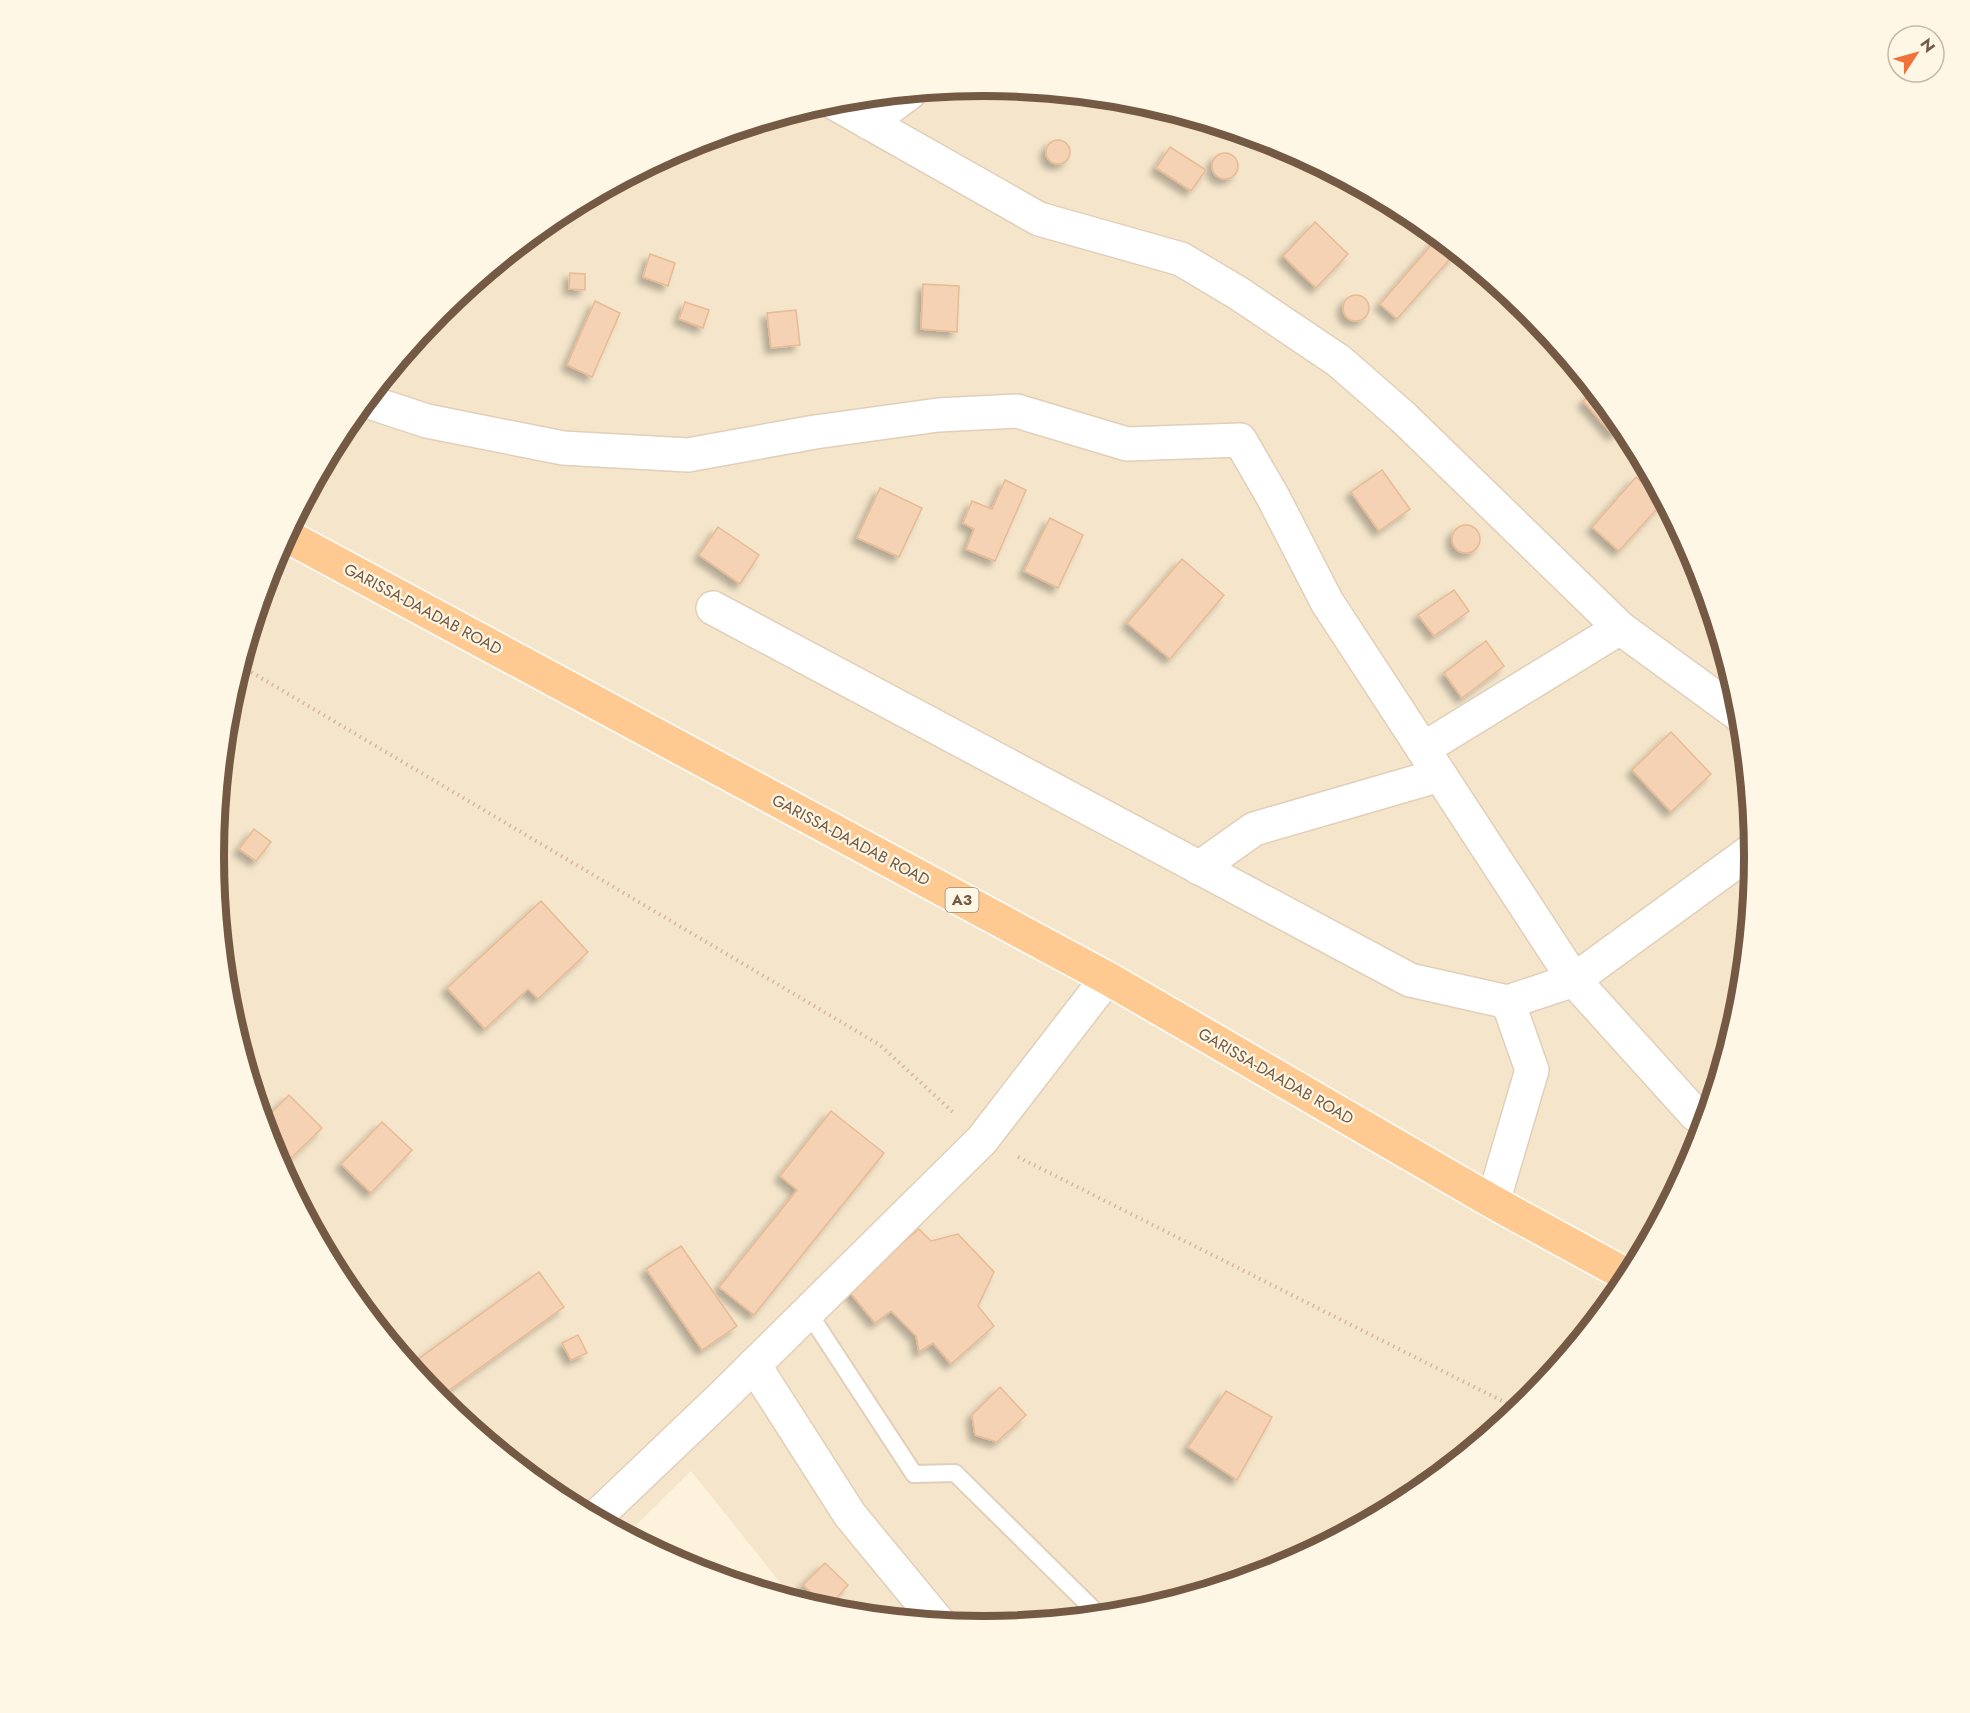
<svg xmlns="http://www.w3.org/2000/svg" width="1970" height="1713" viewBox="0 0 1970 1713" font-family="Jost,sans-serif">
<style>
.residential{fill:#f5e6cb}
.building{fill:#f4d2b3;stroke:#e8ba93;stroke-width:1.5;filter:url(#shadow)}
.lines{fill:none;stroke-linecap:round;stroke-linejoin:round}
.service-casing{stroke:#e1cfb9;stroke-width:20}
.minor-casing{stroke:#e1cfb9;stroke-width:36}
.trunk-casing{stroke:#fff;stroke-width:36}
.path{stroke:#d8b697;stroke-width:4;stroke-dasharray:1.5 4.5;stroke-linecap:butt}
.service{stroke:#fff;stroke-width:16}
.minor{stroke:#fff;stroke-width:33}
.trunk{stroke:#feca92;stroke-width:33}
.labels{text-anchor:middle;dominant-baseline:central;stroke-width:4.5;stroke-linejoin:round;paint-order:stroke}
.shield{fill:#fff7e5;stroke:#9e8875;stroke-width:1.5}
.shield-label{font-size:15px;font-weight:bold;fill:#745945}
.street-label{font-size:16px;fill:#745945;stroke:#fff7e5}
.rim{fill:none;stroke:#745945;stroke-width:8}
</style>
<defs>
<filter id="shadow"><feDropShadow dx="-5.5" dy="5.5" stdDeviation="3" flood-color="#0004"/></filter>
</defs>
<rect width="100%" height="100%" fill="#fdf3dd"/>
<polygon class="residential" points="985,86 1136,100 1280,144 1414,216 1530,312 1626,428 1697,562 1741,706 1756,857 1741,1007 1697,1152 1626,1285 1530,1402 1413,1498 1280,1569 1135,1613 985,1627 834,1613 794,1600 691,1471 626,1535 556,1497 440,1401 344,1285 273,1151 229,1007 214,856 229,706 273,561 344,428 440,311 557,215 690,144 835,100"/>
<g class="building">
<circle cx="1058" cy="152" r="12"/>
<polygon points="1170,147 1206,170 1191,191 1156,168"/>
<circle cx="1225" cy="166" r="13"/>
<polygon points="1315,222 1348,254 1316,288 1283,256"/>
<polygon points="1439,236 1457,251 1397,319 1380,304"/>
<polygon points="650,254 675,263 668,286 643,277"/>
<polygon points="570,273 585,274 585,290 569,289"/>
<polygon points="923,284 959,286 957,332 921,329"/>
<circle cx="1356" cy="308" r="13"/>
<polygon points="595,301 620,313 592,377 567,365"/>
<polygon points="685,302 709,310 703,328 679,319"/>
<polygon points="796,310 800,345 771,348 767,313"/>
<polygon points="1595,391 1624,426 1613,435 1583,401"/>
<polygon points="1382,470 1410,509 1379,531 1351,492"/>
<polygon points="1636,477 1663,502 1619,551 1592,527"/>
<polygon points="1005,480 1026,490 995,561 966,549 974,529 963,523 972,501 992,509"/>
<polygon points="880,488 922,508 899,557 857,538"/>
<polygon points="1050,518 1083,535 1058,588 1024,571"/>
<circle cx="1466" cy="539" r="14"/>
<polygon points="718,527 759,555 740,584 699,555"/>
<polygon points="1182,559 1224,595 1170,659 1127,623"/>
<polygon points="1454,590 1469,611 1434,636 1418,615"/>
<polygon points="1486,641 1504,666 1462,698 1444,673"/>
<polygon points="1671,732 1711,774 1671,812 1632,770"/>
<polygon points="254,829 271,842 256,861 239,849"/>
<polygon points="541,901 588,952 538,999 528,989 485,1029 447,988"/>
<polygon points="289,1095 322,1128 281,1168 273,1151 263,1121"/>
<polygon points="831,1111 884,1153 754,1315 719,1287 797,1190 780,1176"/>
<polygon points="382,1122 412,1150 371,1193 341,1164"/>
<polygon points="919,1229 931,1241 958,1234 994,1272 978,1306 994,1326 951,1364 933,1343 919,1352 916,1336 891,1311 875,1323 847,1289"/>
<polygon points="681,1246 737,1326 702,1350 646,1269"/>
<polygon points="539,1272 564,1307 437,1399 410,1365"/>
<polygon points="578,1335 587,1353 571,1360 562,1343"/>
<polygon points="1000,1387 1026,1415 997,1442 975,1435 972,1415"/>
<polygon points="1226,1391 1272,1417 1237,1480 1188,1447"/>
<polygon points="825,1563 848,1585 828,1608 803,1585"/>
<polygon points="880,1606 892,1618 869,1616"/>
</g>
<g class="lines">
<defs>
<polyline id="service" points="808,1312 914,1474 955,1473 1100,1616"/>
<g id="minor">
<polyline points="831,101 1039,219 1181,259 1238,293 1339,361 1403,417 1620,628 1742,717"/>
<polyline points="869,123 909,93"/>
<polyline points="366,401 427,421 563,448 688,455 815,432 938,415 1017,411 1127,444 1240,440 1273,497 1327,602 1574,980 1695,1114 1707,1121"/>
<polyline points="713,608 1410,980 1508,1002"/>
<polyline points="1423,749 1620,628"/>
<polyline points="1199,868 1254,829 1440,775"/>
<polyline points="1493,1202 1532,1070 1508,1002 1574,980 1755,848"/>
<polyline points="754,1365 850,1515 939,1623"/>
<polyline points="595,1518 722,1397 982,1140 1107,978"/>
</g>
<polyline id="trunk" points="287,536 1107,978 1493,1202 1630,1277"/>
</defs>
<use href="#service" class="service-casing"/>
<use href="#minor" class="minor-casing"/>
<use href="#trunk" class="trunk-casing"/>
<g class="path">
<polyline points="241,666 880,1045 955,1114"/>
<polyline points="1018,1157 1520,1410"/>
</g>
<use href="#service" class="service"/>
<use href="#minor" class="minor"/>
<use href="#trunk" class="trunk"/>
</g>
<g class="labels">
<rect class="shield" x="945.5" y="888" width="33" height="24" rx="4.5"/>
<g class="shield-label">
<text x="962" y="900">A3</text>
</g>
<g class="street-label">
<text transform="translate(423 609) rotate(28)">GARISSA-DAADAB ROAD</text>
<text transform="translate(851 840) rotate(28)">GARISSA-DAADAB ROAD</text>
<text transform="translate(1276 1076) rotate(30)">GARISSA-DAADAB ROAD</text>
</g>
</g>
<path d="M0 0H1970V1713H0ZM224 856a760 760 0 1 1 1520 0a760 760 0 1 1-1520 0Z" fill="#fff7e5" fill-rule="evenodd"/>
<path class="rim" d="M224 856a760 760 0 1 1 1520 0a760 760 0 1 1-1520 0Z"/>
<g transform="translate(1916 54) rotate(54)"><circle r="28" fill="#fff7e5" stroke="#c7b8a5" stroke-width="1.5"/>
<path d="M0-4.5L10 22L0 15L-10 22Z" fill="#f0713a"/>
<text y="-9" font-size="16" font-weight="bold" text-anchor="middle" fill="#745945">N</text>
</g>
</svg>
